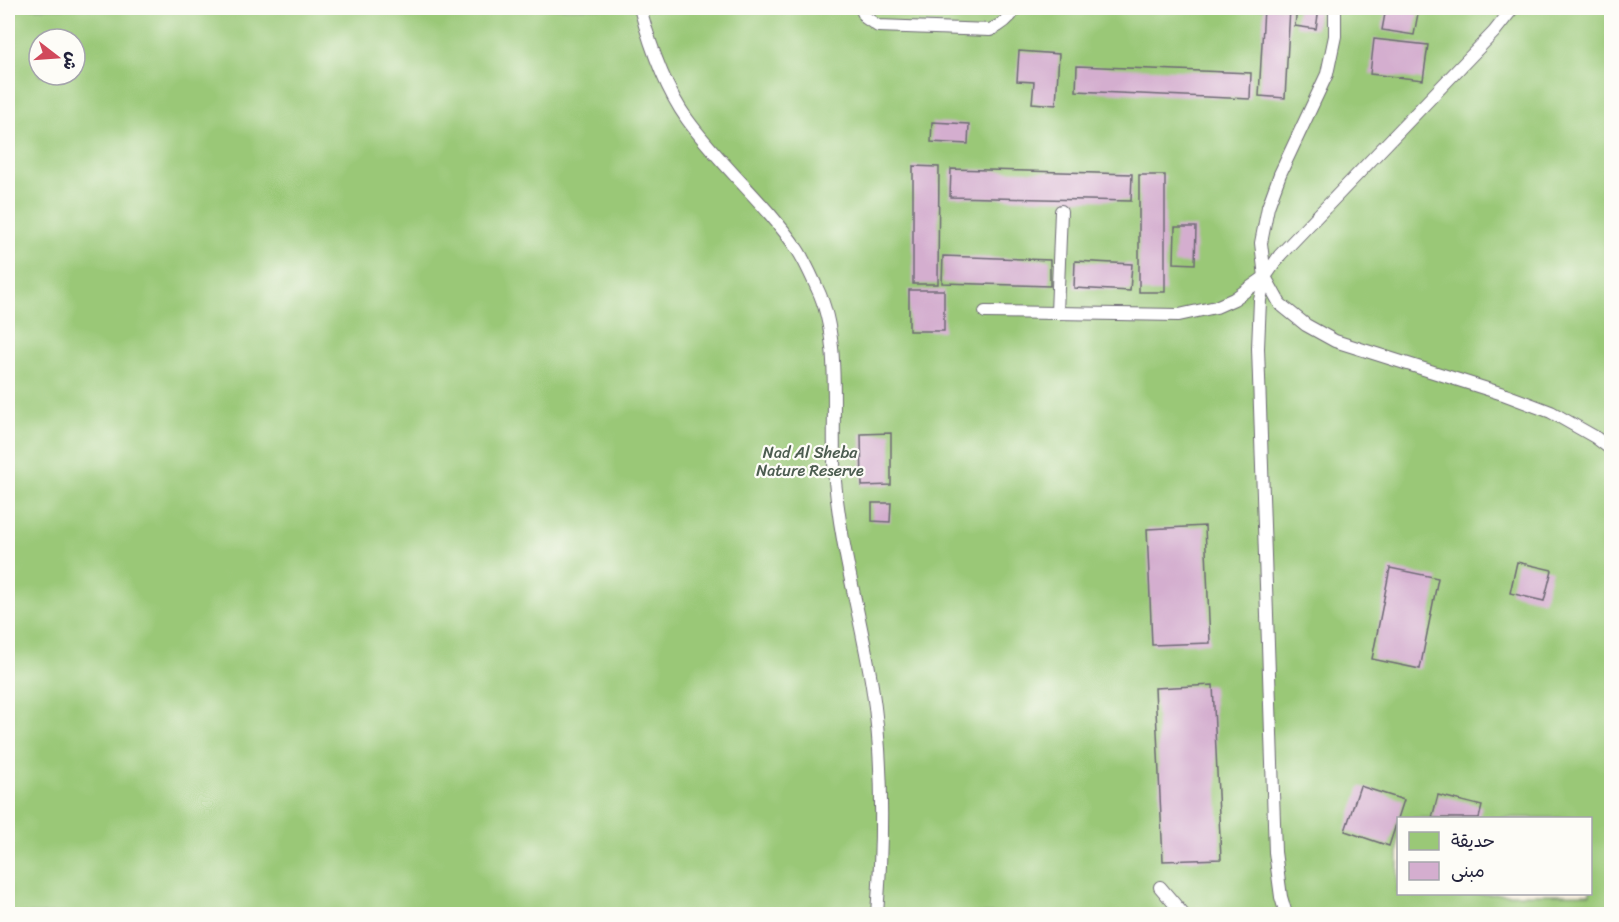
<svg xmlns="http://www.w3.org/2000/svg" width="1619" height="922" viewBox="0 0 1619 922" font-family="Sriracha,'Playpen Sans Arabic',sans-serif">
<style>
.green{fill:#9ac877;stroke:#5e7559;stroke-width:1.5;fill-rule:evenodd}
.building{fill:#d4aecf}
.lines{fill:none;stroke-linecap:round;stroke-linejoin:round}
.service-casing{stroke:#6d6974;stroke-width:14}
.service{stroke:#fff;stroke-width:12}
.labels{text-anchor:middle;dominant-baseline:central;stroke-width:4.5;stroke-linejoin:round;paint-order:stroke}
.park-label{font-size:16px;fill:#4c5c50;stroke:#fdfcf7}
</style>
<rect width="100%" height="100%" fill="#fdfcf7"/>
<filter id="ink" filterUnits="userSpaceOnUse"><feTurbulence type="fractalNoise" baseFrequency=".0167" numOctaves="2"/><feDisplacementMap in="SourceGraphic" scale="12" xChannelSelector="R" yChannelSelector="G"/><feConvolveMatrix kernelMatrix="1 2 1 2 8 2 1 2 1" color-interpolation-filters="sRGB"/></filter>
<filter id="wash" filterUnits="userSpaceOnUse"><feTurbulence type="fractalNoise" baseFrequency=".008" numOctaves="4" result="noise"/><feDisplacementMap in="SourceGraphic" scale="24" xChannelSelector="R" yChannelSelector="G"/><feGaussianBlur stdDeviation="1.35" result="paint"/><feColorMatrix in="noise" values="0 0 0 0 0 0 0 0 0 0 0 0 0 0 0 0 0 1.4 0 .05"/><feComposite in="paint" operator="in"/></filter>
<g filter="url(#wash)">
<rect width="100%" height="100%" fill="#f8eedd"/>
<path class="green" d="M8 8H1611V914H8ZM39 39H75V75H39ZM1398 818H1590V894H1398Z"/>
<g id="blocks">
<g class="building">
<polygon points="1264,8 1290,8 1285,98 1259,96"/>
<polygon points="1297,8 1319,8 1316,29 1295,26"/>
<polygon points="1386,8 1419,8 1414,35 1382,30"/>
<polygon points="1374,39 1428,45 1423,80 1370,74"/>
<polygon points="1019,51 1059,54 1056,105 1032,103 1034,82 1017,81"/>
<polygon points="1077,66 1251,73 1250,99 1076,91"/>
<polygon points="932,122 969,124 968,144 931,142"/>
<polygon points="913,166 939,167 938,284 913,284"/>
<polygon points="951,169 1132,174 1131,201 950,197"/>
<rect x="1139" y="175" width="26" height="117"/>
<polygon points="1175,227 1196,227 1195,264 1174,263"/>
<polygon points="943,256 1050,260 1050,286 942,283"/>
<polygon points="1075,261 1132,264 1130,291 1074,288"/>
<rect x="909" y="290" width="35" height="41"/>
<polygon points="891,433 891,485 862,486 861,434"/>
<polygon points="872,503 891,503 890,522 872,521"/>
<polygon points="1205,526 1210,643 1152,645 1147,529"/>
<polygon points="1517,562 1552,570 1544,601 1510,593"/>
<polygon points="1390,568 1438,578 1420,669 1372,659"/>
<polygon points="1213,685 1221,859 1163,861 1155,688"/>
<polygon points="1360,786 1404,800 1389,846 1345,831"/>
<polygon points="1438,795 1482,806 1479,818 1432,818"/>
</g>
</g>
</g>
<g filter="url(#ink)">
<use href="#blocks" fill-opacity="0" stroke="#6d6974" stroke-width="1.5"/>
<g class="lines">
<defs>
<g id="service">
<path d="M640 8C650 45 664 87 687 119 720 165 765 202 797 249 805 261 811 275 817 288 843 341 830 422 835 481 841 550 861 617 872 686 884 762 883 838 877 914"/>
<path d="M861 8 866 18 878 26 990 30C1002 25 1009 19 1016 8"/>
<polyline points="1335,8 1335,36 1327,74 1280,174 1268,207 1261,243 1265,277 1280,304 1306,325 1335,341 1503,394 1551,412 1595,437 1612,450"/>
<polyline points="985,312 1179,315 1216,307 1234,299 1265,277"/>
<polyline points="1057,313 1061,211"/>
<polyline points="1160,887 1183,914"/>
<polyline points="1286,914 1281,897 1275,852 1258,348 1260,300 1265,277 1280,255 1494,32 1513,8"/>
</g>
</defs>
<use href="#service" class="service-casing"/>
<use href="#service" class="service"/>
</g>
</g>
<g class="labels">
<g class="park-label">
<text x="810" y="452">Nad Al Sheba<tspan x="810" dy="18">Nature Reserve</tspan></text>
</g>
</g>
<rect width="1619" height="922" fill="none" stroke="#fdfcf7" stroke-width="30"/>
<rect x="1397" y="817" width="195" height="78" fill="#fdfcf7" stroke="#a5a5ac" stroke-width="1.5"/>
<rect x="1409" y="832" width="30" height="18" fill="#9ac877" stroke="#a5a5ac" stroke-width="1.5"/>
<text x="1451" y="847" font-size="18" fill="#22223b">حديقة</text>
<rect x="1409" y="862" width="30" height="18" fill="#d4aecf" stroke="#a5a5ac" stroke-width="1.5"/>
<text x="1451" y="877" font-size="18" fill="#22223b">مبنى</text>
<g transform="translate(57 57) rotate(107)"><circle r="28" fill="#fdfcf7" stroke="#a5a5ac" stroke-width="1.5"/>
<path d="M0-4.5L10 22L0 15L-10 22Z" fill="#d1495b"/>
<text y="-9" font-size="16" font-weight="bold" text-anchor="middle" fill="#22223b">ش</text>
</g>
</svg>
